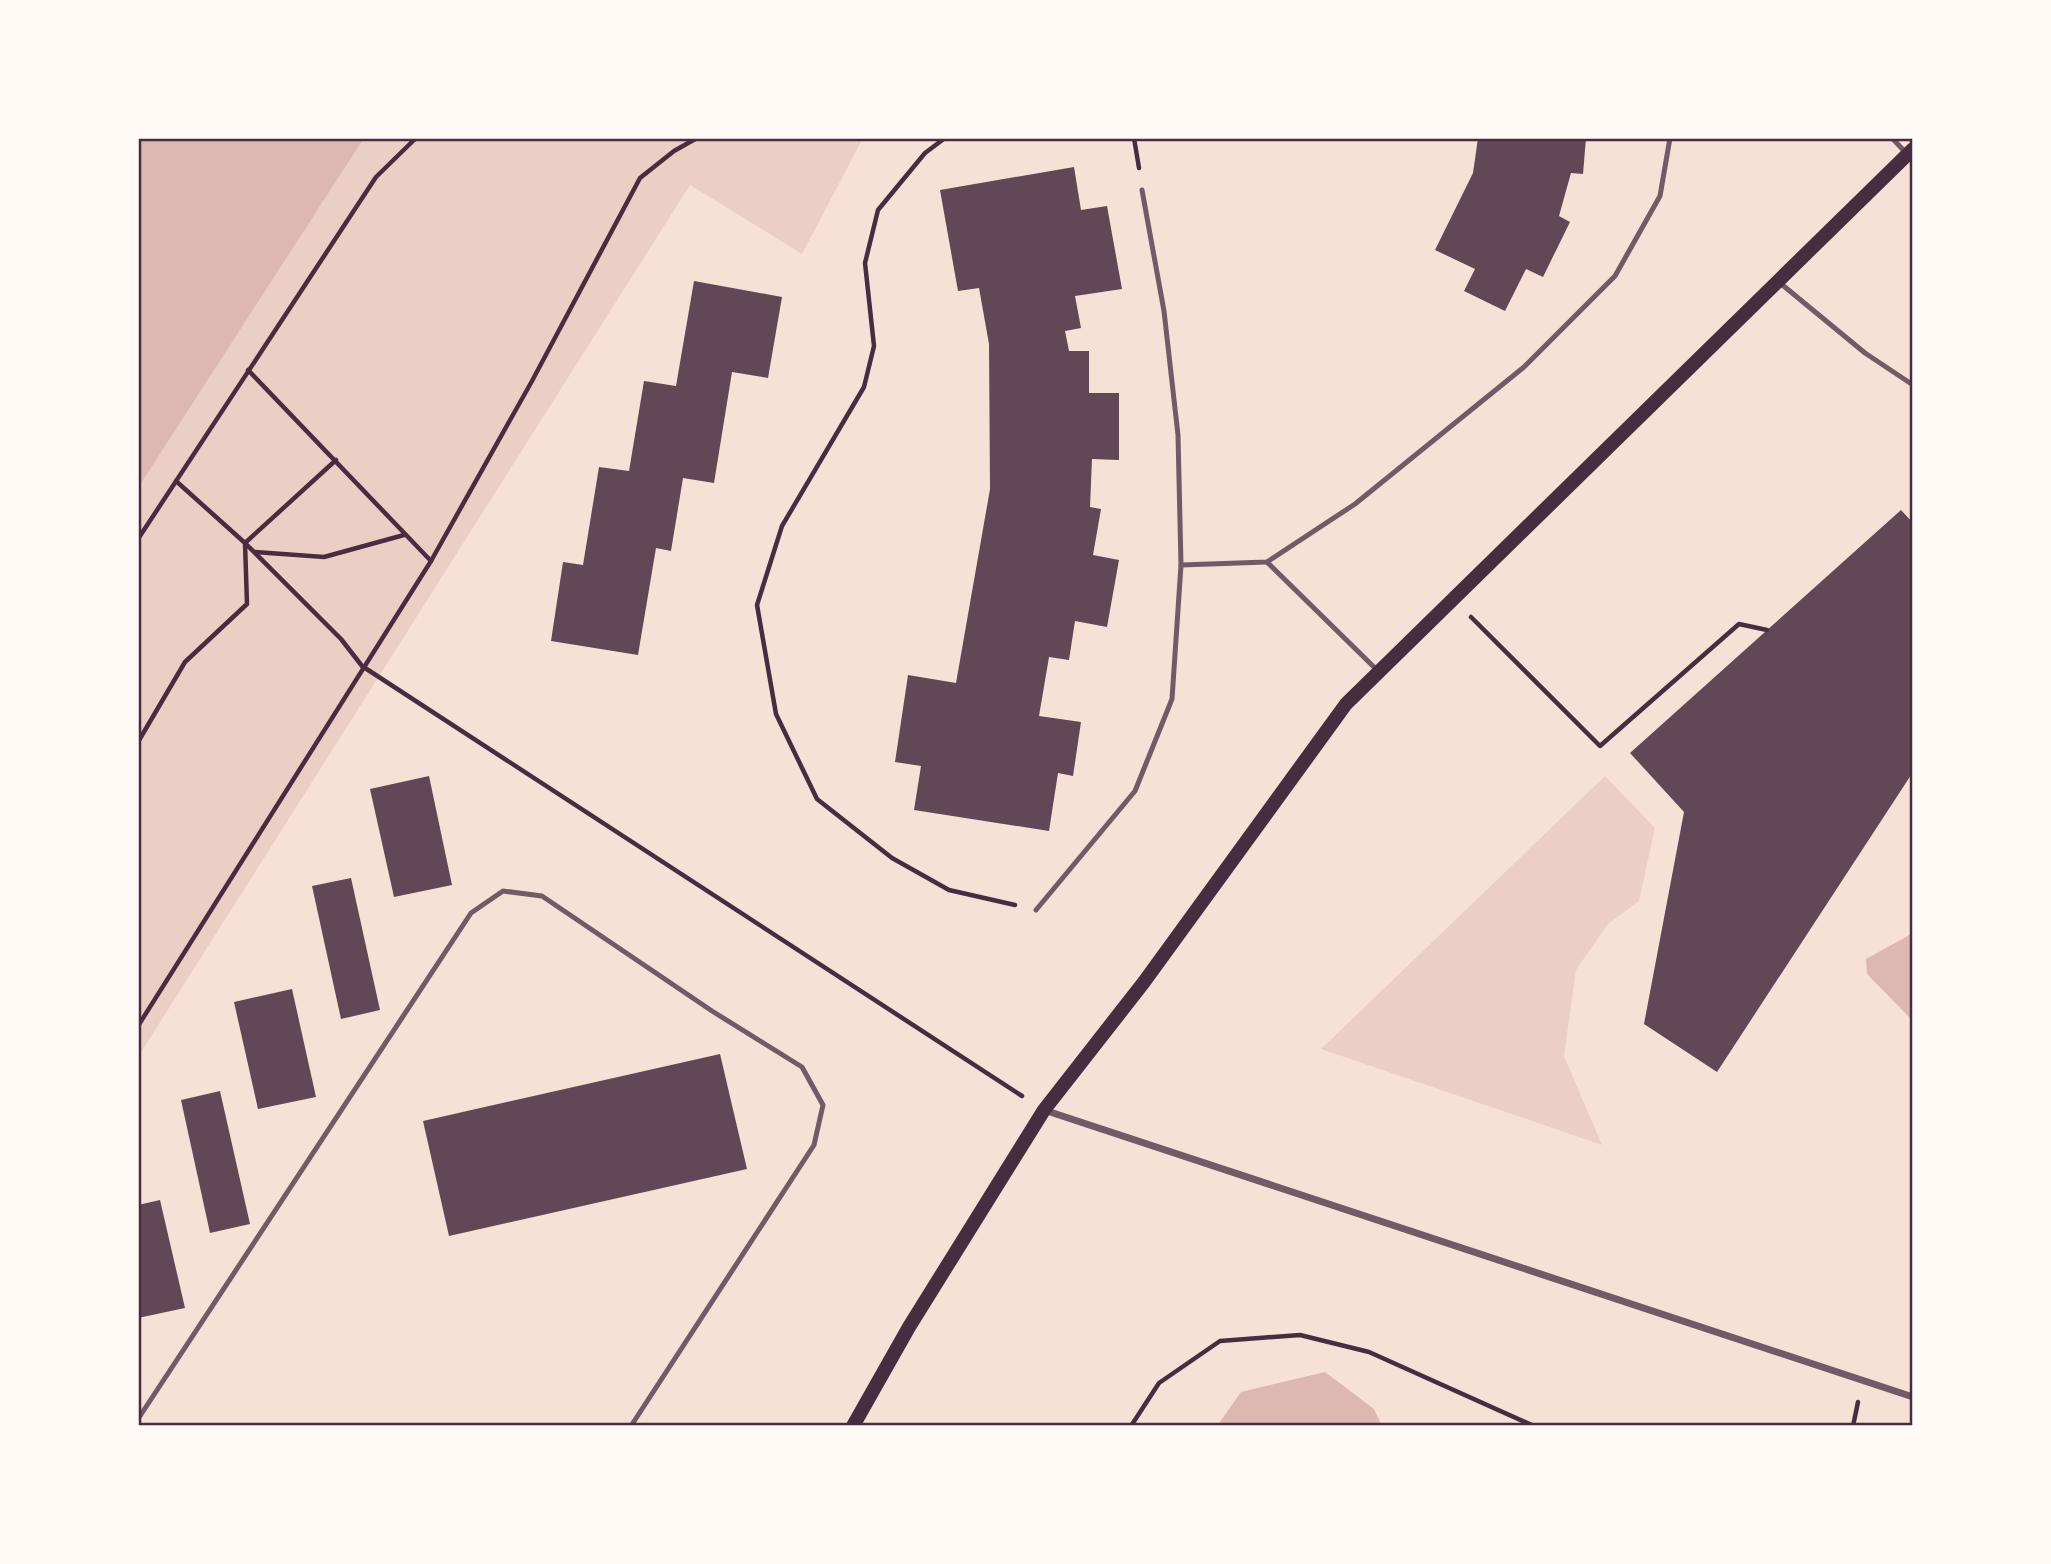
<svg xmlns="http://www.w3.org/2000/svg" width="2051" height="1564" viewBox="0 0 2051 1564" font-family="Quicksand,sans-serif">
<style>
.green{fill:#ebcfc5}
.water{fill:#dcb8b0}
.building{fill:#644757}
.lines{fill:none;stroke-linecap:round;stroke-linejoin:round}
.path{stroke:#4a2c40;stroke-width:4.5}
.service{stroke:#755966;stroke-width:5}
.minor{stroke:#755966;stroke-width:7}
.secondary{stroke:#4a2c40;stroke-width:14}
.neatline{fill:none;stroke:#4a2c40;stroke-width:2.5}
</style>
<rect width="100%" height="100%" fill="#f7e1d7"/>
<g class="green">
<polygon points="364,138 863,138 802,254 690,185 138,1057 138,488"/>
<polygon points="1605,776 1655,828 1639,901 1608,924 1576,970 1564,1056 1602,1145 1321,1049"/>
</g>
<g class="water">
<polygon points="138,138 364,138 138,488"/>
<polygon points="1913,933 1913,1021 1867,974 1866,959"/>
<polygon points="1325,1372 1374,1409 1382,1426 1217,1426 1241,1392"/>
</g>
<g class="building">
<polygon points="1478,138 1586,138 1583,174 1571,173 1559,216 1570,222 1543,277 1526,269 1505,311 1464,291 1475,269 1435,250 1473,173"/>
<polygon points="1074,167 1081,210 1107,206 1122,289 1075,296 1081,328 1065,331 1069,351 1089,351 1089,393 1119,393 1119,460 1092,459 1090,507 1101,509 1093,555 1119,560 1107,627 1075,621 1069,660 1049,657 1039,716 1081,722 1073,776 1058,773 1049,831 914,810 921,766 895,762 908,675 956,683 990,489 989,344 979,288 958,291 940,190"/>
<polygon points="694,281 782,297 768,378 732,372 714,483 683,478 671,551 656,548 638,655 551,641 563,562 583,565 599,467 629,471 644,381 676,386"/>
<polygon points="1901,510 1913,523 1913,772 1717,1072 1644,1024 1684,812 1630,753"/>
<polygon points="429,776 452,885 394,897 370,789"/>
<polygon points="351,878 380,1010 341,1019 312,886"/>
<polygon points="292,989 316,1097 258,1109 234,1002"/>
<polygon points="720,1054 747,1169 449,1236 423,1121"/>
<polygon points="220,1091 250,1224 210,1233 181,1100"/>
<polygon points="160,1200 185,1308 138,1318 138,1205"/>
</g>
<g class="lines">
<g class="path">
<polyline points="945,138 925,153 878,210 865,263 874,346 864,387 782,526 757,605 776,714 817,799 892,858 949,890 1015,905"/>
<polyline points="1134,138 1139,168"/>
<polyline points="248,370 431,561"/>
<polyline points="336,460 245,543 341,639 362,666 1022,1096"/>
<polyline points="138,539 376,177 416,138"/>
<polyline points="255,552 324,557 404,535"/>
<polyline points="1471,617 1600,746 1739,624 1767,630"/>
<polyline points="138,742 185,662 247,604 245,543 176,481"/>
<polyline points="138,1026 431,561 532,381 640,178 674,151 697,138"/>
<polyline points="1131,1426 1159,1383 1220,1341 1300,1335 1369,1352 1534,1426"/>
<polyline points="1853,1426 1858,1402"/>
</g>
<g class="service">
<polyline points="1892,138 1907,154"/>
<polyline points="1780,283 1865,353 1913,385"/>
<polyline points="1267,562 1377,670"/>
<polyline points="1181,565 1267,562 1355,504 1524,367 1615,276 1660,196 1670,138"/>
<polyline points="1036,910 1135,791 1172,699 1181,565 1178,435 1164,311 1142,190"/>
<polyline points="138,1419 471,913 503,891 542,896 712,1011 802,1067 823,1105 814,1145 631,1426"/>
</g>
<polyline class="minor" points="1044,1110 1913,1397"/>
<polyline class="secondary" points="853,1426 909,1327 1044,1110 1144,982 1346,704 1913,149"/>
</g>
<rect width="2051" height="1564" fill="none" stroke="#fffaf5" stroke-width="280"/>
<rect x="140" y="140" width="1771" height="1284" class="neatline"/>
</svg>
